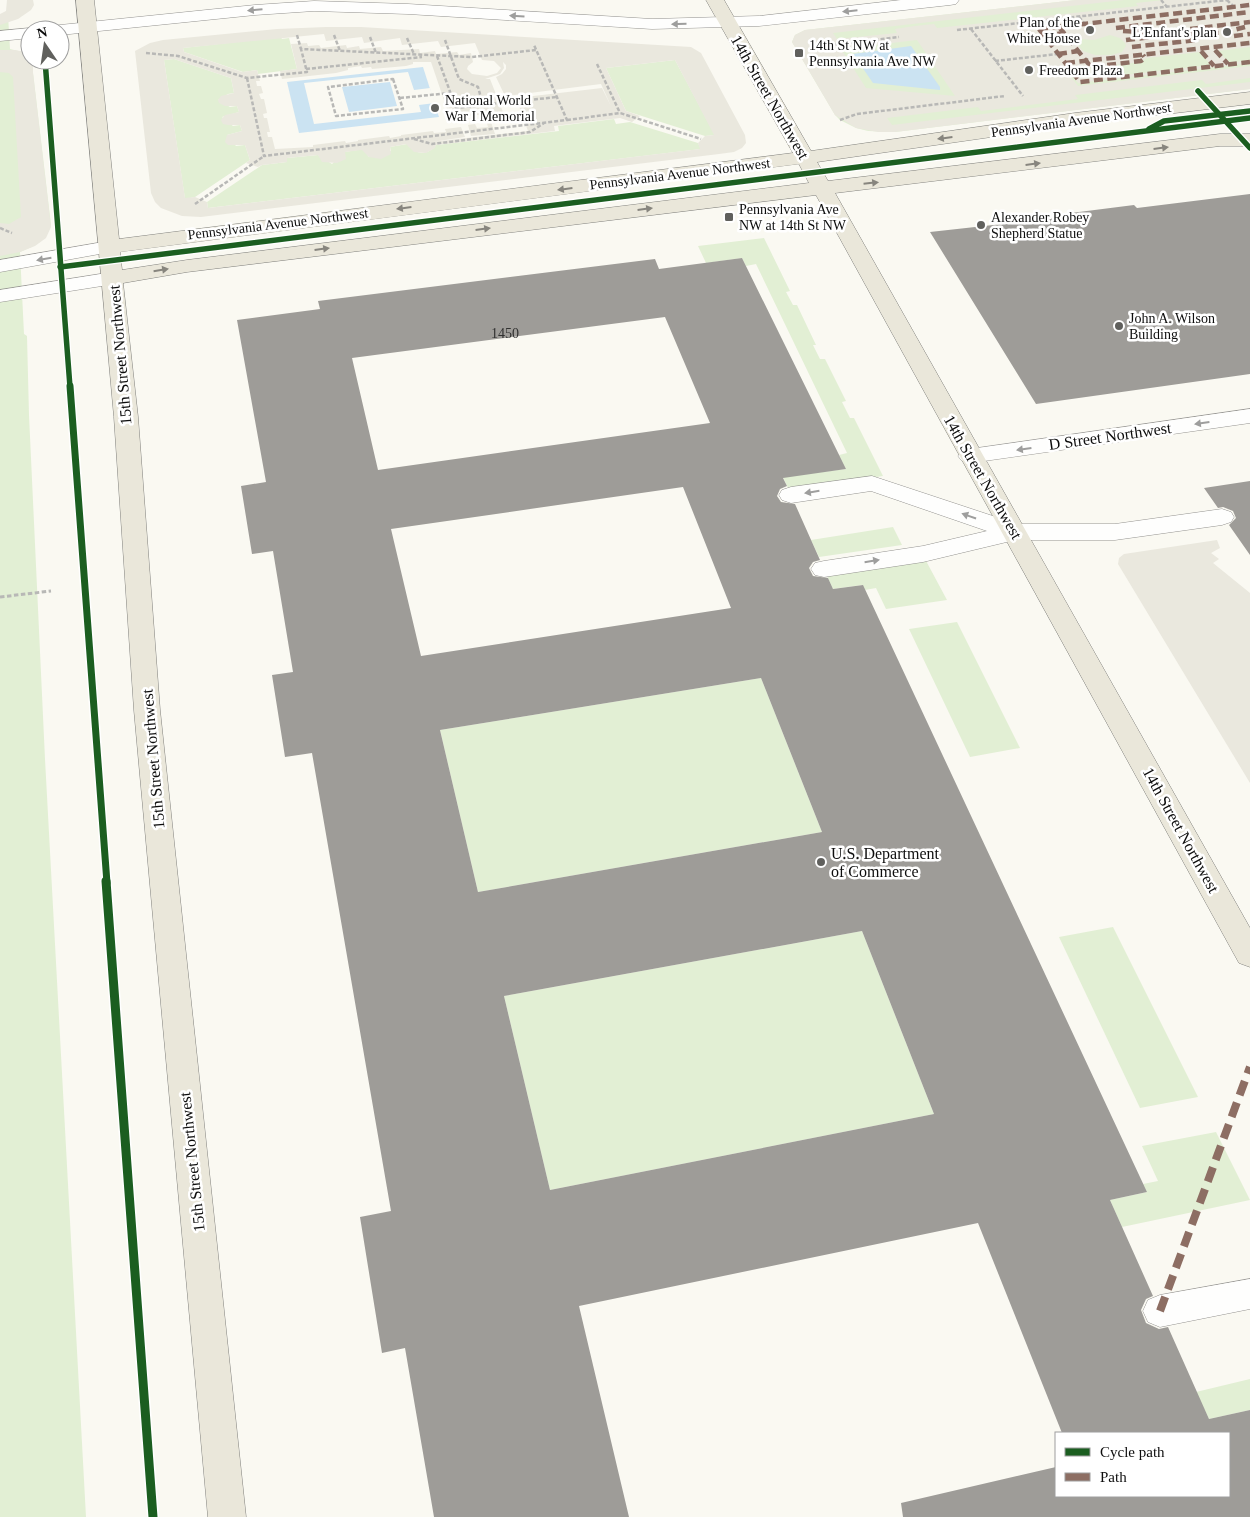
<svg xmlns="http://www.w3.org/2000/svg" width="1250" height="1517" viewBox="0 0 1250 1517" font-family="Georgia,serif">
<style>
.green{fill:#e2efd4}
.plaza{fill:#eae8de;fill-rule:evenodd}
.water{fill:#cbe3f2}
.pier{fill:#faf9f2;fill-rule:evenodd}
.building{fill:#9e9c98;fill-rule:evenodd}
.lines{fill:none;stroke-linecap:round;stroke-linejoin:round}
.minor-casing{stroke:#949390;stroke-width:1}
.major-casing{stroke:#81817d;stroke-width:1}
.path-far1{stroke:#b8b8b6;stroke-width:2.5;stroke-dasharray:4 2;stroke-linecap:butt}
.path{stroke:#b8b8b6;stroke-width:3;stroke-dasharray:4.5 2.5;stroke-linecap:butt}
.minor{fill:#fefefd;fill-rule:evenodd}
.major{fill:#eae7da;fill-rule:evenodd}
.quiet-far1{stroke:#8d6e63;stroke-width:4.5;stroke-dasharray:9 4.5;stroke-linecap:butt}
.quiet{stroke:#8d6e63;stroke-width:8;stroke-dasharray:15 8;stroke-linecap:butt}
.cycleway-far2-casing{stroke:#fff;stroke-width:8}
.cycleway-far1-casing{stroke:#fff;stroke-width:10}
.cycleway-casing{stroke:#fff;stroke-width:12}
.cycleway-far2{stroke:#1b5e20;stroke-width:5.5}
.cycleway-far1{stroke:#1b5e20;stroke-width:7}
.cycleway{stroke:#1b5e20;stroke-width:9}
.oneway{fill:#9e9e9d}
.oneway2{fill:#87857e}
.poi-dot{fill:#60605d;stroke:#fff;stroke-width:2}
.labels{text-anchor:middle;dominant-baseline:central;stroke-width:5;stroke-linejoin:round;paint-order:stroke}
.far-poi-label{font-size:14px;fill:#0d0d0d;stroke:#fff;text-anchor:start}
.far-street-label{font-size:14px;fill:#0d0d0d;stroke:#fff}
.number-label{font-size:14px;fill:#313130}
.street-label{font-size:16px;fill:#0d0d0d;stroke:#fff}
.poi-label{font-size:16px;fill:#0d0d0d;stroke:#fff;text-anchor:start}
</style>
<rect width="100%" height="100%" fill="#faf9f2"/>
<g class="green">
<polygon points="1076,0 1250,0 1250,89 895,132 868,131 856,128 840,120 835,115 792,42 795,35 805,30"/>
<path d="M8 15 10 49 30 54V60H33V73L51 225C44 242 37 245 20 252L24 334 27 336 29 415 45 759 86 1517H0V16Z"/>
<polygon points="281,37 282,39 289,38 297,69 258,74 257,70 243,72 184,52 183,48"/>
<polygon points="174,59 231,78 234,93 228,94 218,100 230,107 237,106 239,112 222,117 233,126 240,125 242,131 227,135 236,146 245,145 250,160 195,197 185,199 164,60"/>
<polygon points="675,60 715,135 705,136 626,111 606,68"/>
<path d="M614 119 616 124 630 122 698 143 701 149 208 208 207 202 262 165 287 162V158L318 155 332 164 345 152 363 149 369 157 391 151 390 147 407 144C415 155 428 156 436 145L559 131 558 126Z"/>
<polygon points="764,238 790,291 786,292 793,305 797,305 816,345 813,345 820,359 825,359 846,401 842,402 850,418 854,418 883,476 789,490 783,477 846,469 839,455 847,453 756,264 746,266 742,258 706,263 698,246"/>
<polygon points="893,527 902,545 819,557 811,540"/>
<polygon points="925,559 947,600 886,609 876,588 865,590 862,585 833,589 826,574"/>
<polygon points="957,622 1020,748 970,757 909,629"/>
<polygon points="761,678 822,832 478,892 440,730"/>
<polygon points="1113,927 1198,1097 1140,1108 1059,937"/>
<polygon points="862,931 934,1114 550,1190 504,996"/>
<polygon points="1216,1132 1250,1200 1122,1227 1110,1200 1147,1192 1143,1184 1158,1181 1142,1146"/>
<polygon points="1250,1379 1250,1410 1209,1419 1196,1392"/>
</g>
<g class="plaza">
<polygon points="7,0 33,0 34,5 31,10 18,19 0,25 0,14 6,11"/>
<path d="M1076 0H1124L833 33 837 39 897 33 895 29 915 26 934 24 937 28 1138 6 1136 3 1164 0H1250V47L1218 51 1229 63 1250 60V63L1078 83 1066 68H1064L1078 86 1250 66V78L1206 84 1202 80 1075 95 1078 99 1029 105 981 111 978 107 887 118 892 125 1250 82V89L895 132H878L856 128 835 115 792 42 795 35 805 30ZM1110 35 1120 38 1125 43 1126 46 1122 52 1111 55H1095L1083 51 1078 45 1077 42 1082 39 1094 40ZM917 40 955 96 866 88 841 49ZM1200 52 1211 65 1108 77 1088 68 1141 62 1147 58Z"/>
<path d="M326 27H361L691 47 701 53 745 135 746 143 742 148 734 152 719 154 201 217 182 216 161 208 155 202 151 193 135 51 150 43 163 40 277 29ZM324 34 326 41 362 37 364 43 400 38 402 45 438 41 441 47 475 43 482 60 494 61 501 68 497 73 487 76 472 74 467 69 468 66 473 62 471 53 459 55 457 52 436 54 435 51 420 53 419 49 383 51 381 47 360 49 359 46 347 48 346 45 321 48 319 45 308 46 307 43 291 44 297 69 280 71 282 79 336 73 348 70V68L361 66 362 68 371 67 372 69 406 66 413 64V62H431L447 109 452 108 453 113 448 114 450 118 503 112 490 79H485L500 74 504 68 503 62 506 65V69L502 74 496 77 505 96 601 84 611 106 602 88 516 98 528 131 432 142 465 137 461 127 445 129 446 132 434 133 433 131 401 135V136L390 138 389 136 358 140V141L346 143 345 141 313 145V147L275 149 272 137H268L267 132H270L267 118H264L263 114 267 113 264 99H261L259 94 263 93 261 86H257L256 81H260L257 70 242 72 184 52 183 48ZM174 59 231 78 234 93 221 96 218 100 219 103 225 106H237L239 112 225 115 221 120 223 124 228 125H240L242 131 227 135 225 142 228 145H245L250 160 246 163 258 167 262 165 287 162V158L318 155 322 162 337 163 346 159 345 152 362 150 369 157 381 159 391 154 390 147 406 144 414 152 426 153 435 148 436 145 555 131 554 126 620 118 632 122 640 116 626 111 606 68 675 60 714 135 705 136 698 143 700 149 208 208 207 202 195 197 185 198 164 60Z"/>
<polygon points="0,50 15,50 25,52 30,54 30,60 33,60 33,73 51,227 46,238 35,246 20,252 0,256 0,223 9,224 21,217 13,77 9,73 0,72"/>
<polygon points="491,122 495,134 471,136 468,125 475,124 477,128 488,127 487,123"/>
<polygon points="1217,540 1220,548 1211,553 1219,559 1213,563 1250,593 1250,783 1118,564 1119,558 1124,554"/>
</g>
<g class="water">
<polygon points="911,46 940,87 940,90 873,83 853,54"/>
<polygon points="423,67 439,117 299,133 287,82"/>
</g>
<path class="pier" d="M408 72 414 90 430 88 435 103 419 105 421 112 314 124 304 83ZM390 82 397 106 349 112 342 87Z"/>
<g class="building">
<polygon points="1250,194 1250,374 1036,404 930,232 1073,216 1071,213 1134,205 1137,208"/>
<path d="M742 258 846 469 783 478 787 486 780 489 777 496 781 502 795 504 820 560 813 562 809 568 813 576 828 578 833 589 863 585 1147 1192 1110 1200 1153 1296 1146 1299 1141 1310 1146 1323 1159 1329 1168 1327 1209 1419 1250 1410V1517H903L901 1503 1056 1467V1496H1229V1433H1062L978 1223 579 1306 629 1517H434L405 1348 382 1353 360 1217 391 1211 312 753 285 757 272 675 293 672 273 551 252 554 241 486 266 482 237 320 320 309 318 301 655 259 659 269ZM665 317 710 423 378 470 352 358ZM683 487 731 608 421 656 391 529ZM761 678 822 832 478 892 440 730ZM862 931 934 1114 550 1190 504 996Z"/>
<polygon points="1250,481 1250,555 1229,525 1236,518 1233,511 1223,507 1218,508 1204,488"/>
</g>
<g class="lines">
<defs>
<g id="minor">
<polygon points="901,0 959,0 956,4 950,5 759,26 652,29 408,14 314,11 255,15 60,35 60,30 51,30 54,26 60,25 255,5 314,1 408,4 652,19 759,16"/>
<polygon points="30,28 37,30 30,30 30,38 0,41 0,31"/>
<polygon points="109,241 116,243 119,247 116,251 0,272 0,260"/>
<polygon points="113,272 121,273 124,278 121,283 0,302 0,290"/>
<polygon points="1250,409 1250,423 970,463 962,461 958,456 962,451 970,449"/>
<polygon points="872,476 1017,524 1115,524 1222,509 1231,512 1234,517 1231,522 1222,525 1115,540 1015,540 923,562 824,577 815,575 811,569 815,563 824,561 923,546 987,531 871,491 791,503 782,500 779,495 782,490 791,487"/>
<polygon points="1250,1279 1250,1309 1160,1327 1148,1322 1143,1311 1148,1300 1160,1295"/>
</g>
<path id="major" d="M76 0H94L119 239 793 153 706 0H724L811 151 1075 113 1250 92V104L1075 125 817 162 828 181 1220 134H1250V146H1220L835 193 1250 928V967L1239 963 816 195 187 272 123 283 138 417 160 710 246 1517H208L134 710 114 417ZM799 164 809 183 187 260 122 270 120 252Z"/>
</defs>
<use href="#minor" class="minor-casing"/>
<use href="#major" class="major-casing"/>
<g class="path-far1">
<polyline points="1161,0 1167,7"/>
<polyline points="1227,0 1234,7"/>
<polyline points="1079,17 1085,24"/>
<polyline points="971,29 1023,96"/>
<polyline points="957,30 1227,0"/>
<polyline points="297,35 301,49"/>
<polyline points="334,35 340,51"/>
<polyline points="370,37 376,53"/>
<polyline points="407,38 414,54"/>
<polyline points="445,40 459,79 478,87 483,105 557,97"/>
<polyline points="815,47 899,37"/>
<polyline points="146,53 178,56 247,78 307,72 301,49 472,57 536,50"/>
<polyline points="437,56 456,108 483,105"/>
<polyline points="995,61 1058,54"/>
<polyline points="597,64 620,113"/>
<polyline points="306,69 422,57"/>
<polyline points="247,78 264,156 567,120 534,45"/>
<polygon points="393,79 403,109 336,116 328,87"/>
<polyline points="400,98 450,93"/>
<polyline points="567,120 620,113 701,139"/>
<polyline points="840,120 857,114 1005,96"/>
<polyline points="414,139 432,144 530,132 544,123"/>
<polyline points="195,204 264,156"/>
<polyline points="0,228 12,233"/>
</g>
<polyline class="path" points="0,597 51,591"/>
<use href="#minor" class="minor"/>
<use href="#major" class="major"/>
<g class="quiet-far1">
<polyline points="1059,27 1091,67 1141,61 1145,58 1143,55"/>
<polyline points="1116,28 1250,12"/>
<polyline points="1039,29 1080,82 1250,62"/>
<polyline points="1039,29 1250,5"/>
<polyline points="1123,31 1156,33 1250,22"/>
<polyline points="1183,34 1222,33 1245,27"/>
<polyline points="1044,36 1064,33"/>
<polyline points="1234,36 1250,34"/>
<polyline points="1126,40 1151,37"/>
<polyline points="1132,47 1197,40"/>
<polyline points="1215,50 1228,64"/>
<polyline points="1201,51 1214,66"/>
<polyline points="1058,54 1079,51"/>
<polyline points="1066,63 1250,43"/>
</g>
<polyline class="quiet" points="1160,1311 1250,1067"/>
<defs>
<g id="cycleway-far2">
<polyline points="45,60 70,387"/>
<polyline points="1198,91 1250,148"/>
<polyline points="1149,129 1164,121 1250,111"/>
<polyline points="60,267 1250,118"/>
</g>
<polyline id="cycleway-far1" points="70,386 107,883"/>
<polyline id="cycleway" points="106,881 153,1517"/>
</defs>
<use href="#cycleway-far2" class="cycleway-far2-casing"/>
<use href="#cycleway-far1" class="cycleway-far1-casing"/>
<use href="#cycleway" class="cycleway-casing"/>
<use href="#cycleway-far2" class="cycleway-far2"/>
<use href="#cycleway-far1" class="cycleway-far1"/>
<use href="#cycleway" class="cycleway"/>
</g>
<defs><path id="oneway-solid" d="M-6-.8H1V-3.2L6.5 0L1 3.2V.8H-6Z" transform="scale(1.25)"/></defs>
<g class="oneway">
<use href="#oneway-solid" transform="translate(255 10) rotate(175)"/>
<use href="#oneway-solid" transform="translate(850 11) rotate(174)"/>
<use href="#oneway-solid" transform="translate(517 16) rotate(-177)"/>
<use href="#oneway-solid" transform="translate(679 24) rotate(179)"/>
<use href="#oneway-solid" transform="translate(44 259) rotate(170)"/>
<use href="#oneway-solid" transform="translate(1202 423) rotate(172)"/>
<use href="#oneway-solid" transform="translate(1024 449) rotate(172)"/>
<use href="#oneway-solid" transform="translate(812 492) rotate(171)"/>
<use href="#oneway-solid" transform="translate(969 516) rotate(-161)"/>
<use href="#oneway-solid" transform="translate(872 561) rotate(-9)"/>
</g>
<g class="oneway2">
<use href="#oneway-solid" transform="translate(945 138) rotate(173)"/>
<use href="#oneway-solid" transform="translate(1161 148) rotate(-7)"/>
<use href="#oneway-solid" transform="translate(1033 164) rotate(-7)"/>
<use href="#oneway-solid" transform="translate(871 183) rotate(-6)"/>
<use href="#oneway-solid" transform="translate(565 189) rotate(173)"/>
<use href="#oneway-solid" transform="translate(404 208) rotate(173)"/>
<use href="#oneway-solid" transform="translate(645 209) rotate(-7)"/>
<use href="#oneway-solid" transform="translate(483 229) rotate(-7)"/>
<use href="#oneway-solid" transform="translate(322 249) rotate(-7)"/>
<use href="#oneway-solid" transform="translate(161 270) rotate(-9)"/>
</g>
<g class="poi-dot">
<circle cx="1090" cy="30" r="5"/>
<circle cx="1227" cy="32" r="5"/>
<rect x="794" y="48" width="10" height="10" rx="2.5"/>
<circle cx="1029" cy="70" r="5"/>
<circle cx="435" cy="108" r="5"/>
<rect x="724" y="212" width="10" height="10" rx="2.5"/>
<circle cx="981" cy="225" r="5"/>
<circle cx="1119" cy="326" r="5"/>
<circle cx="821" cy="862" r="5"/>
</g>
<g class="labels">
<g class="far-poi-label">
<text x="1080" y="22" text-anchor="end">Plan of the<tspan x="1080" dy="16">White House</tspan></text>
<text x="1217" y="32" text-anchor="end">L’Enfant's plan</text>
<text x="809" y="45">14th St NW at<tspan x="809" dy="16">Pennsylvania Ave NW</tspan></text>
<text x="1039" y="70">Freedom Plaza</text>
<text x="445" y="100">National World<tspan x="445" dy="16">War I Memorial</tspan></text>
<text x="739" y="209">Pennsylvania Ave<tspan x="739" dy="16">NW at 14th St NW</tspan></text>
<text x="991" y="217">Alexander Robey<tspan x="991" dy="16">Shepherd Statue</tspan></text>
<text x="1129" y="318">John A. Wilson<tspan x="1129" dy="16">Building</tspan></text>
</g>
<g class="far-street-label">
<text transform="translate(1081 120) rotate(-8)">Pennsylvania Avenue Northwest</text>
<text transform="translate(680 174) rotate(-7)">Pennsylvania Avenue Northwest</text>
<text transform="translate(278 224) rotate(-7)">Pennsylvania Avenue Northwest</text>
</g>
<g class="number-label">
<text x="505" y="333">1450</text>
</g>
<g class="street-label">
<text transform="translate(770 97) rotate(60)">14th Street Northwest</text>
<text transform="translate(120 355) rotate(-95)">15th Street Northwest</text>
<text transform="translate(1110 436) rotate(-8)">D Street Northwest</text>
<text transform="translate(983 477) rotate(60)">14th Street Northwest</text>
<text transform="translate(153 759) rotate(-95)">15th Street Northwest</text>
<text transform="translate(1181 830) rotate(61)">14th Street Northwest</text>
<text transform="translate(192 1162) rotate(-96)">15th Street Northwest</text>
</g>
<g class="poi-label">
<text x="831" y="853">U.S. Department<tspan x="831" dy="18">of Commerce</tspan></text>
</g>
</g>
<rect x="1055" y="1432" width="175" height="65" fill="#ffffff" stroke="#9e9e9e"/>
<rect x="1065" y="1448" width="25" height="8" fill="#1b5e20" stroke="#9e9e9e"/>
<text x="1100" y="1457" font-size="15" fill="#0d0d0d">Cycle path</text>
<rect x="1065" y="1473" width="25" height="8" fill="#8d6e63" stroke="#9e9e9e"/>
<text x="1100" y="1482" font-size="15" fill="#0d0d0d">Path</text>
<g transform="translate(45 45) rotate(347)"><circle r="24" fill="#ffffff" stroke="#9e9e9e"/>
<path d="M0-4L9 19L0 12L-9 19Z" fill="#60605d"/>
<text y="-8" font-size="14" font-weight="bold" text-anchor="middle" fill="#0d0d0d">N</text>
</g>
</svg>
